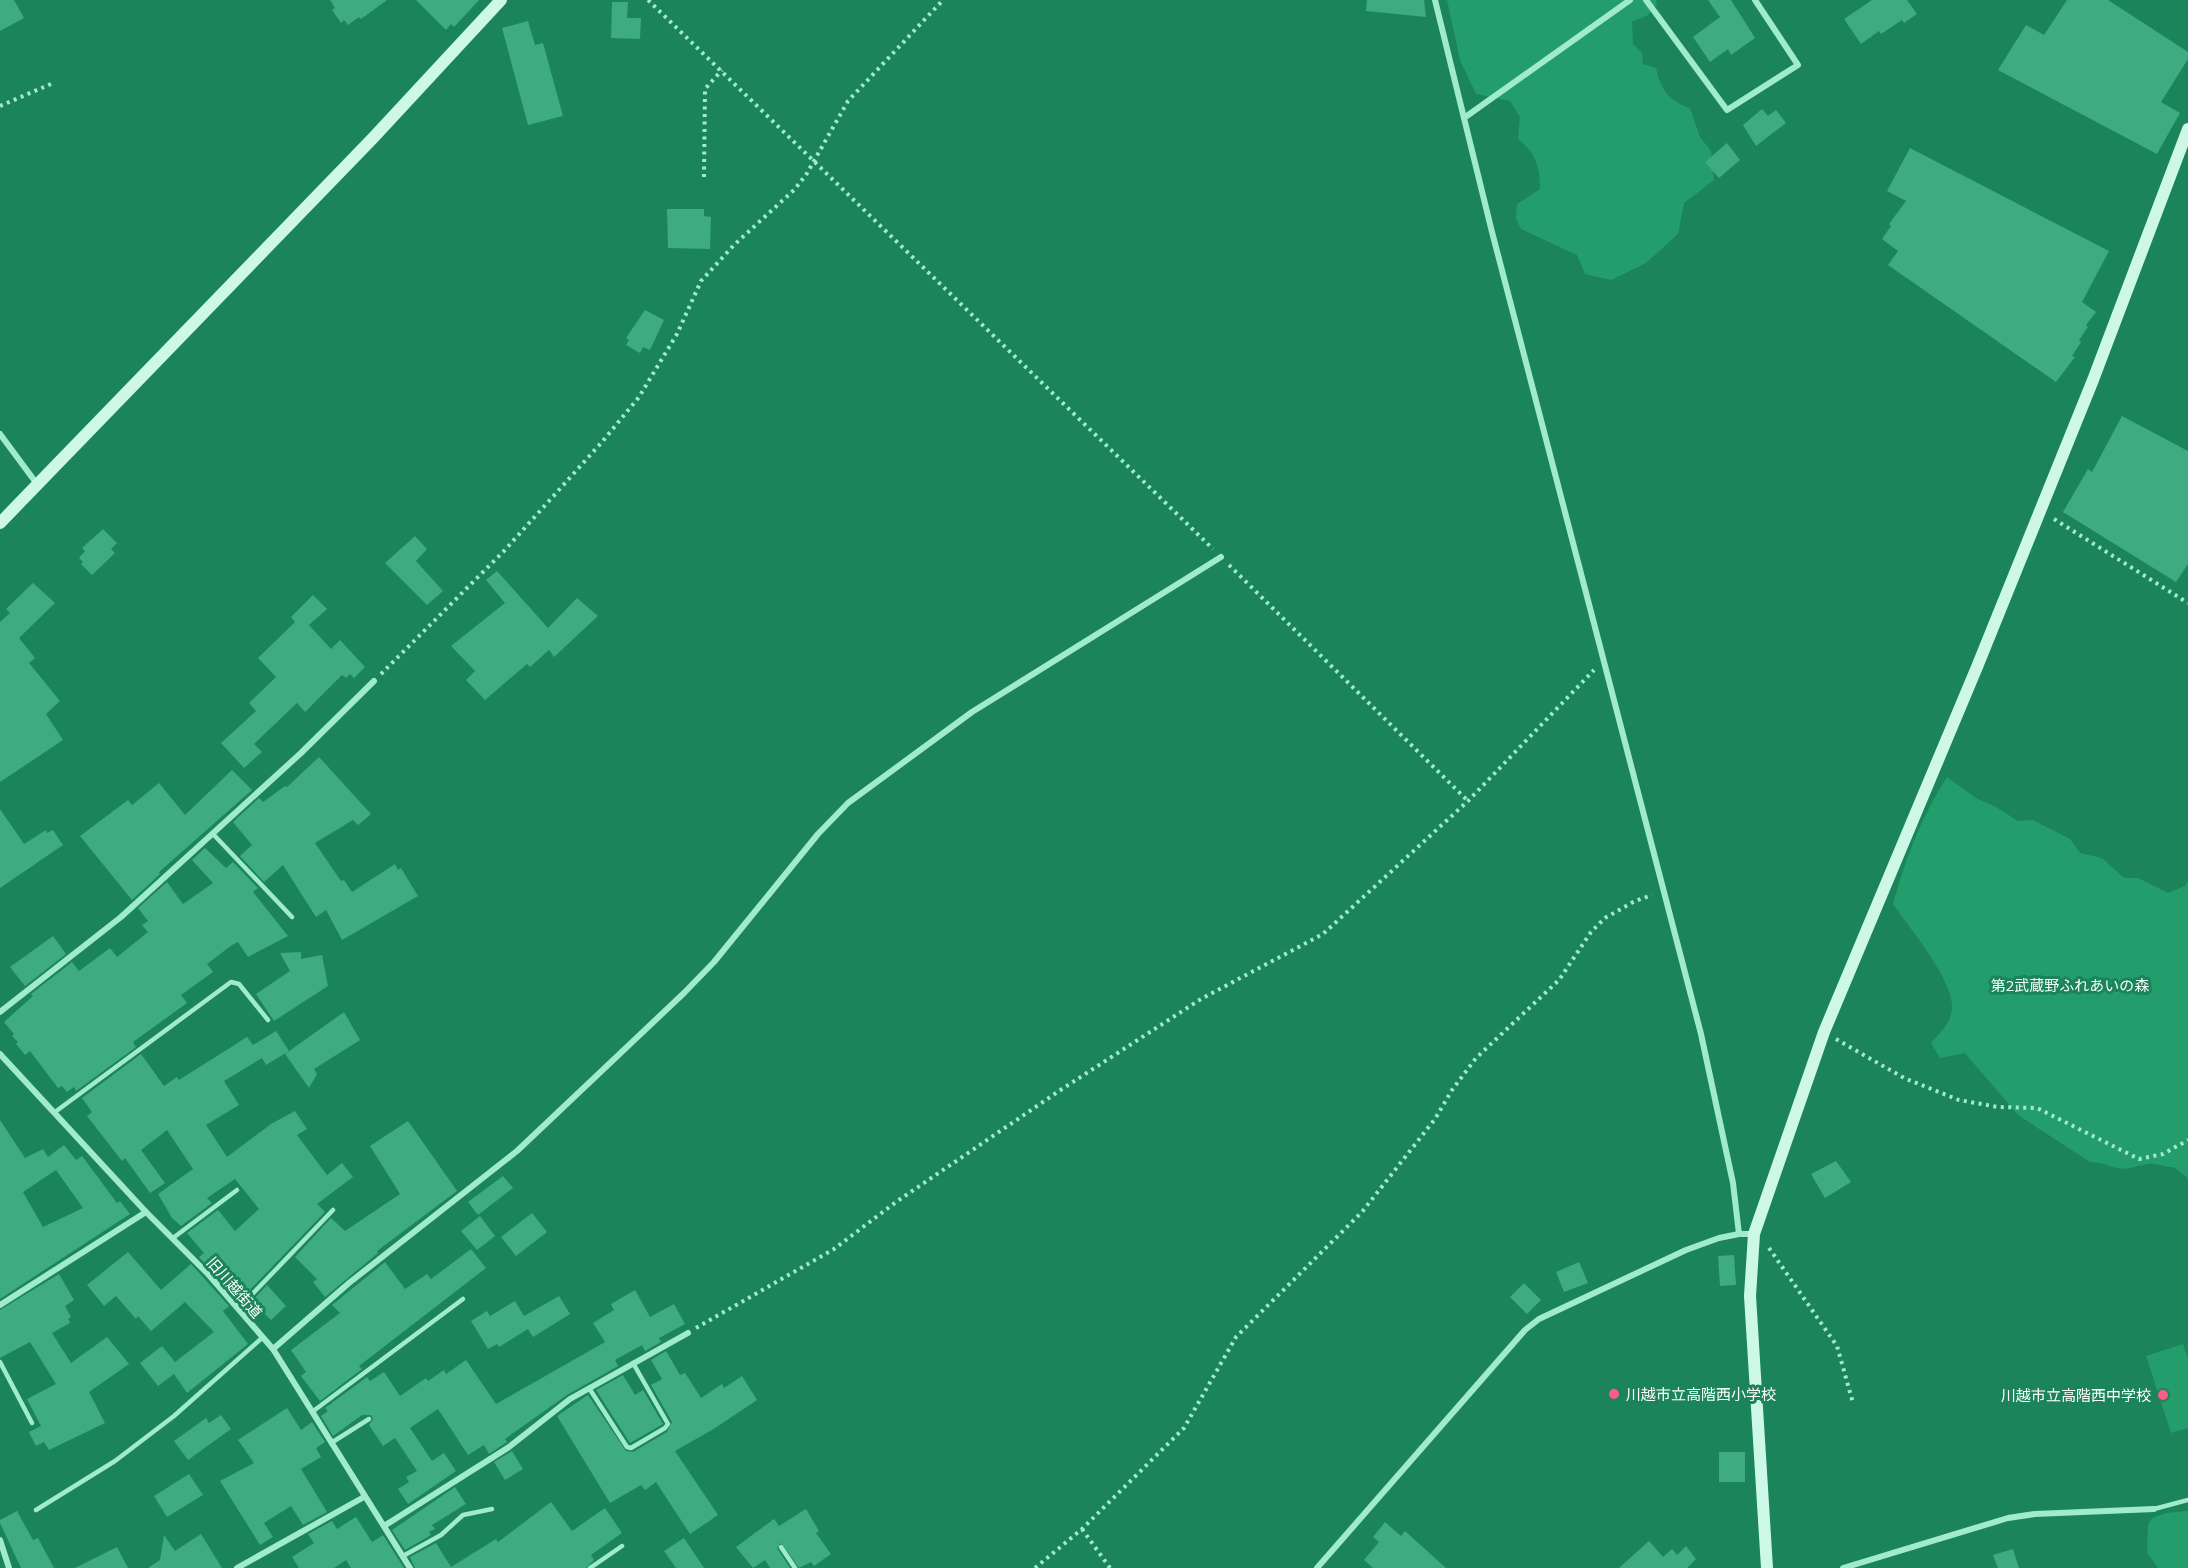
<svg xmlns="http://www.w3.org/2000/svg" width="2188" height="1568" viewBox="0 0 2188 1568" font-family="'Open Sans','Noto Sans JP',sans-serif">
<style>
.green{fill:#249d6c}
.building{fill:#3eab80;fill-rule:evenodd}
.lines{fill:none;stroke-linecap:round;stroke-linejoin:round}
.path{stroke:#a1ebcd;stroke-width:4;stroke-dasharray:3 4.5;stroke-linecap:butt}
.lane{stroke:#a1ebcd;stroke-width:4.5}
.street{stroke:#a1ebcd;stroke-width:6}
.secondary{stroke:#cdf8e7;stroke-width:12}
.poi-dot{fill:#fd5d84;stroke:#1b845b;stroke-width:2}
.labels{text-anchor:middle;dominant-baseline:central;stroke-width:6;stroke-linejoin:round;paint-order:stroke}
.park-label{font-size:15px;fill:#f4fefa;stroke:#1b845b}
.street-label{font-size:15px;fill:#fff;stroke:#1b845b}
.poi-label{font-size:15px;fill:#fff;stroke:#1b845b;text-anchor:start}
</style>
<rect width="100%" height="100%" fill="#1b845b"/>
<g class="green">
<path d="M1447 0H1656L1657 4 1648 15 1632 22 1633 44 1642 53 1643 64 1656 68C1661 89 1668 101 1690 108L1700 137 1711 151 1714 180 1684 203 1678 234 1646 263 1611 280 1585 274 1577 255 1521 229 1516 218 1517 204 1540 189C1540 167 1536 153 1518 139L1520 117 1510 101 1476 94 1460 60Z"/>
<path d="M1947 777 1976 798 1996 807 2018 821 2033 820 2070 839 2080 853 2102 858 2124 878H2138L2168 893 2185 886 2188 880V1178L2173 1167C2165 1168 2158 1163 2150 1164 2139 1164 2130 1171 2117 1168 2107 1166 2101 1162 2090 1162L2018 1115 1965 1053 1940 1058 1931 1043C1940 1033 1951 1023 1952 1008 1954 981 1909 927 1893 904 1907 855 1920 820 1947 777Z"/>
<polygon points="2183,1344 2188,1359 2188,1428 2171,1433 2146,1356"/>
<polygon points="2188,1511 2188,1568 2158,1568 2147,1553 2148,1525 2152,1518 2166,1513"/>
</g>
<g class="building">
<polygon points="0,0 14,0 24,18 0,31"/>
<polygon points="330,0 387,0 361,19 359,17 348,25 344,20 341,23 332,10 335,8"/>
<polygon points="416,0 479,0 454,27 451,24 446,30"/>
<polygon points="1367,0 1424,0 1426,17 1366,11"/>
<polygon points="1708,0 1731,0 1755,38 1731,55 1728,49 1710,62 1693,37 1720,17"/>
<polygon points="1872,0 1907,0 1917,14 1904,23 1902,20 1881,34 1879,31 1861,44 1844,19"/>
<polygon points="2067,0 2108,0 2188,52 2188,59 2161,102 2180,113 2157,154 1998,70 2026,25 2044,35"/>
<polygon points="612,2 628,2 627,18 641,18 640,39 611,38"/>
<polygon points="528,21 535,45 543,43 563,116 528,125 502,28"/>
<polygon points="1762,109 1768,116 1776,110 1786,123 1756,146 1743,125"/>
<polygon points="1727,143 1740,160 1719,178 1705,162"/>
<polygon points="1910,148 2109,251 2082,302 2096,312 2086,325 2088,327 2079,340 2081,342 2072,356 2075,357 2056,382 1888,265 1898,251 1882,239 1891,226 1889,224 1906,201 1887,191"/>
<polygon points="667,209 704,209 704,216 711,217 710,249 668,248"/>
<polygon points="645,310 664,320 650,350 643,347 640,353 626,345 629,340 626,338"/>
<polygon points="2122,416 2188,451 2188,564 2176,582 2063,512 2088,469 2092,472"/>
<polygon points="103,529 117,543 111,549 115,553 92,575 81,564 83,562 79,558 85,551 82,548"/>
<polygon points="415,536 427,549 416,561 443,591 427,605 385,563"/>
<polygon points="497,571 548,628 577,598 598,616 554,657 549,650 530,667 527,664 485,700 466,680 475,671 451,646 505,603 486,580"/>
<polygon points="33,583 55,603 19,638 35,658 29,663 60,701 46,714 63,740 0,782 0,622 10,613 6,609"/>
<polygon points="313,595 327,609 309,625 331,649 340,640 365,667 354,678 350,674 346,678 342,675 305,712 297,703 254,744 262,752 244,768 221,743 256,711 249,703 276,677 258,658 295,622 291,617"/>
<polygon points="319,757 371,814 358,825 353,820 315,843 341,881 344,880 352,892 395,864 398,870 401,868 418,896 342,940 326,910 316,917 283,865 264,882 240,856 252,845 233,822 259,798 263,802 285,786 287,787"/>
<polygon points="232,770 252,790 159,872 160,874 132,900 80,836 128,800 132,805 159,783 185,815"/>
<polygon points="0,809 24,844 46,830 47,833 53,830 63,845 0,888"/>
<polygon points="205,848 226,868 233,862 258,888 253,892 288,936 248,957 238,942 232,945 207,964 213,972 181,995 187,1003 133,1042 136,1047 76,1091 74,1087 67,1092 62,1086 58,1088 30,1051 25,1055 16,1044 18,1042 12,1036 14,1034 4,1022 33,996 31,994 72,962 79,971 110,948 117,957 148,932 142,925 148,921 138,908 167,882 183,904 213,883 192,860"/>
<polygon points="53,936 66,954 25,986 10,967"/>
<polygon points="301,952 301,959 322,955 328,986 274,1021 256,994 290,971 280,953"/>
<polygon points="344,1012 360,1040 314,1069 317,1074 309,1088 285,1054"/>
<polygon points="276,1031 289,1051 266,1065 262,1058 224,1081 239,1105 206,1125 227,1157 271,1124 295,1111 307,1129 297,1135 327,1175 342,1163 353,1177 317,1204 325,1212 246,1294 244,1293 237,1299 199,1257 204,1253 187,1233 218,1210 235,1231 259,1209 235,1179 207,1198 212,1203 181,1226 172,1218 158,1194 193,1169 167,1130 141,1150 165,1183 150,1193 125,1158 122,1161 87,1116 92,1112 82,1098 141,1054 164,1086 177,1077 179,1080 247,1037 253,1045"/>
<path d="M0 1120 25 1158 43 1149 48 1157 64 1145 76 1160 82 1156 117 1203 120 1201 130 1214 0 1299ZM56 1170 83 1208 43 1227 23 1192Z"/>
<polygon points="408,1121 457,1191 377,1251 378,1253 325,1297 313,1282 317,1279 295,1257 331,1218 345,1231 400,1194 370,1146"/>
<polygon points="1836,1161 1851,1182 1825,1198 1811,1174"/>
<polygon points="503,1176 513,1188 478,1215 468,1202"/>
<polygon points="532,1213 547,1232 516,1256 501,1237"/>
<polygon points="480,1216 495,1236 477,1250 461,1231"/>
<polygon points="471,1249 486,1268 359,1366 362,1369 320,1401 301,1376 306,1372 291,1350 340,1313 332,1305 385,1262 405,1289 427,1274 431,1279"/>
<polygon points="128,1252 161,1290 191,1264 229,1306 223,1311 248,1344 187,1393 174,1374 158,1386 140,1363 162,1346 175,1362 214,1332 185,1302 151,1331 138,1316 136,1319 116,1296 104,1306 87,1285"/>
<polygon points="1734,1255 1736,1285 1720,1286 1718,1256"/>
<polygon points="1579,1262 1588,1283 1564,1292 1556,1272"/>
<polygon points="59,1274 74,1300 65,1306 71,1317 68,1319 70,1323 52,1333 71,1363 107,1337 129,1364 89,1392 105,1423 49,1450 44,1442 36,1446 29,1432 41,1426 27,1399 56,1384 30,1342 0,1358 0,1310"/>
<polygon points="1524,1283 1541,1300 1527,1314 1510,1297"/>
<polygon points="267,1285 286,1306 271,1320 252,1301"/>
<polygon points="635,1290 650,1317 674,1304 685,1324 659,1338 661,1342 645,1351 642,1345 615,1360 618,1366 567,1395 505,1439 507,1442 489,1454 484,1445 468,1455 438,1409 410,1428 432,1461 444,1453 456,1471 408,1504 398,1489 409,1482 406,1477 417,1471 395,1438 383,1446 369,1425 373,1419 371,1415 362,1415 333,1436 321,1416 328,1411 325,1408 367,1377 370,1381 384,1372 400,1396 426,1378 428,1381 444,1370 446,1374 466,1360 496,1404 605,1342 593,1323 614,1310 611,1304"/>
<polygon points="559,1296 570,1314 533,1337 528,1329 499,1347 497,1344 488,1349 471,1321 487,1311 490,1316 515,1301 524,1316"/>
<polygon points="666,1351 680,1375 685,1373 701,1398 722,1384 724,1388 742,1376 757,1400 712,1430 675,1451 718,1515 690,1534 656,1482 645,1490 641,1485 610,1503 557,1416 588,1395 626,1451 633,1452 667,1432 672,1422 651,1385 662,1379 651,1360"/>
<polygon points="623,1375 635,1395 643,1390 663,1424 630,1443 596,1390"/>
<polygon points="287,1408 301,1430 312,1422 325,1442 316,1448 321,1457 301,1469 327,1512 303,1525 291,1506 264,1523 273,1537 260,1545 220,1481 254,1463 238,1440"/>
<polygon points="221,1415 231,1429 188,1460 174,1441 206,1418 209,1423"/>
<polygon points="512,1451 523,1469 505,1480 494,1462"/>
<rect x="1719" y="1452" width="26" height="30"/>
<polygon points="189,1474 203,1495 167,1517 154,1496"/>
<polygon points="455,1487 466,1504 432,1525 435,1529 429,1532 431,1535 405,1550 392,1530"/>
<polygon points="551,1502 572,1531 605,1508 622,1533 591,1555 594,1560 586,1568 415,1568 410,1557 436,1543 451,1567 496,1539 498,1542"/>
<polygon points="806,1509 819,1531 816,1533 831,1554 814,1566 811,1562 799,1568 781,1543 777,1548 790,1568 770,1568 765,1560 753,1568 736,1547 774,1519 779,1526"/>
<polygon points="17,1511 33,1540 38,1538 54,1568 21,1568 0,1523 0,1520"/>
<polygon points="356,1517 372,1542 383,1535 404,1568 351,1568 346,1560 334,1568 299,1568 292,1557 314,1543 308,1534 332,1521 337,1529"/>
<polygon points="1385,1522 1401,1536 1405,1531 1446,1568 1373,1568 1364,1560 1379,1542 1373,1537"/>
<polygon points="201,1534 222,1568 148,1568 160,1560 164,1535 175,1551"/>
<polygon points="684,1538 704,1568 676,1568 664,1551"/>
<polygon points="1649,1541 1663,1557 1672,1549 1677,1555 1686,1546 1696,1559 1687,1568 1619,1568"/>
<polygon points="117,1547 128,1568 75,1568"/>
<polygon points="2013,1549 2019,1568 1998,1568 1993,1555"/>
</g>
<g class="lines">
<g class="path">
<polyline points="648,0 1213,549"/>
<polyline points="0,106 51,84"/>
<polyline points="704,177 705,89 722,70"/>
<polyline points="2054,519 2188,603"/>
<polyline points="1229,565 1468,801"/>
<polyline points="381,674 504,551 602,442 639,397 677,334 701,281 734,245 794,190 806,175 848,101 943,0"/>
<polyline points="1836,1039 1904,1078 1959,1100 1998,1107 2037,1108 2139,1159 2163,1154 2188,1140"/>
<polyline points="1769,1248 1837,1346 1853,1403"/>
<polyline points="696,1328 834,1249 896,1202 1062,1089 1201,999 1323,934 1468,801 1594,670"/>
<polyline points="1082,1529 1110,1568"/>
<polyline points="1035,1568 1082,1529 1184,1428 1236,1337 1362,1212 1435,1119 1452,1090 1476,1058 1559,980 1591,932 1605,918 1635,901 1652,895"/>
</g>
<g class="lane">
<polyline points="213,834 292,917"/>
<polyline points="55,1112 231,982 239,984 268,1020"/>
<polyline points="173,1238 237,1190"/>
<polyline points="238,1309 333,1210"/>
<polyline points="0,1362 32,1423"/>
<polyline points="589,1388 627,1447 631,1448 665,1428 668,1424 633,1363"/>
<polyline points="312,1412 463,1299"/>
<polyline points="331,1443 369,1419"/>
<polyline points="2154,1509 2188,1500"/>
<polyline points="36,1510 115,1461 174,1416 263,1337"/>
<polyline points="781,1547 795,1568"/>
<polyline points="403,1556 441,1535 463,1515 492,1509"/>
<polyline points="590,1568 622,1546"/>
</g>
<g class="street">
<polyline points="1435,0 1492,232 1701,1034 1733,1183 1739,1234 1754,1234"/>
<polyline points="1646,0 1727,110 1798,65 1755,0"/>
<polyline points="1464,118 1630,0"/>
<polyline points="0,434 37,484"/>
<polyline points="0,1012 121,917 301,753 374,681"/>
<polyline points="0,1054 146,1212 208,1274 273,1349 410,1568"/>
<polyline points="0,1305 146,1212"/>
<polyline points="273,1349 349,1283 517,1151 684,993 714,962 818,834 848,803 972,712 1221,557"/>
<polyline points="384,1526 509,1447 570,1399 688,1333"/>
<polyline points="0,1540 9,1568"/>
<polyline points="237,1568 364,1497"/>
<polyline points="1317,1568 1525,1330 1539,1319 1686,1250 1719,1238 1739,1234"/>
<polyline points="1843,1568 2008,1518 2035,1514 2154,1509"/>
</g>
<g class="secondary">
<polyline points="0,523 373,138 501,0"/>
<polyline points="1767,1568 1750,1296 1754,1234 1824,1032 1977,667 2093,380 2188,129"/>
</g>
</g>
<g class="poi-dot">
<circle cx="1614" cy="1394" r="6"/>
<circle cx="2163" cy="1395" r="6"/>
</g>
<g class="labels">
<g class="park-label">
<text x="2070" y="985">第2武蔵野ふれあいの森</text>
</g>
<g class="street-label">
<text transform="translate(235 1287) rotate(49)">旧川越街道</text>
</g>
<g class="poi-label">
<text x="1626" y="1394">川越市立高階西小学校</text>
<text x="2151" y="1395" text-anchor="end">川越市立高階西中学校</text>
</g>
</g>
</svg>
